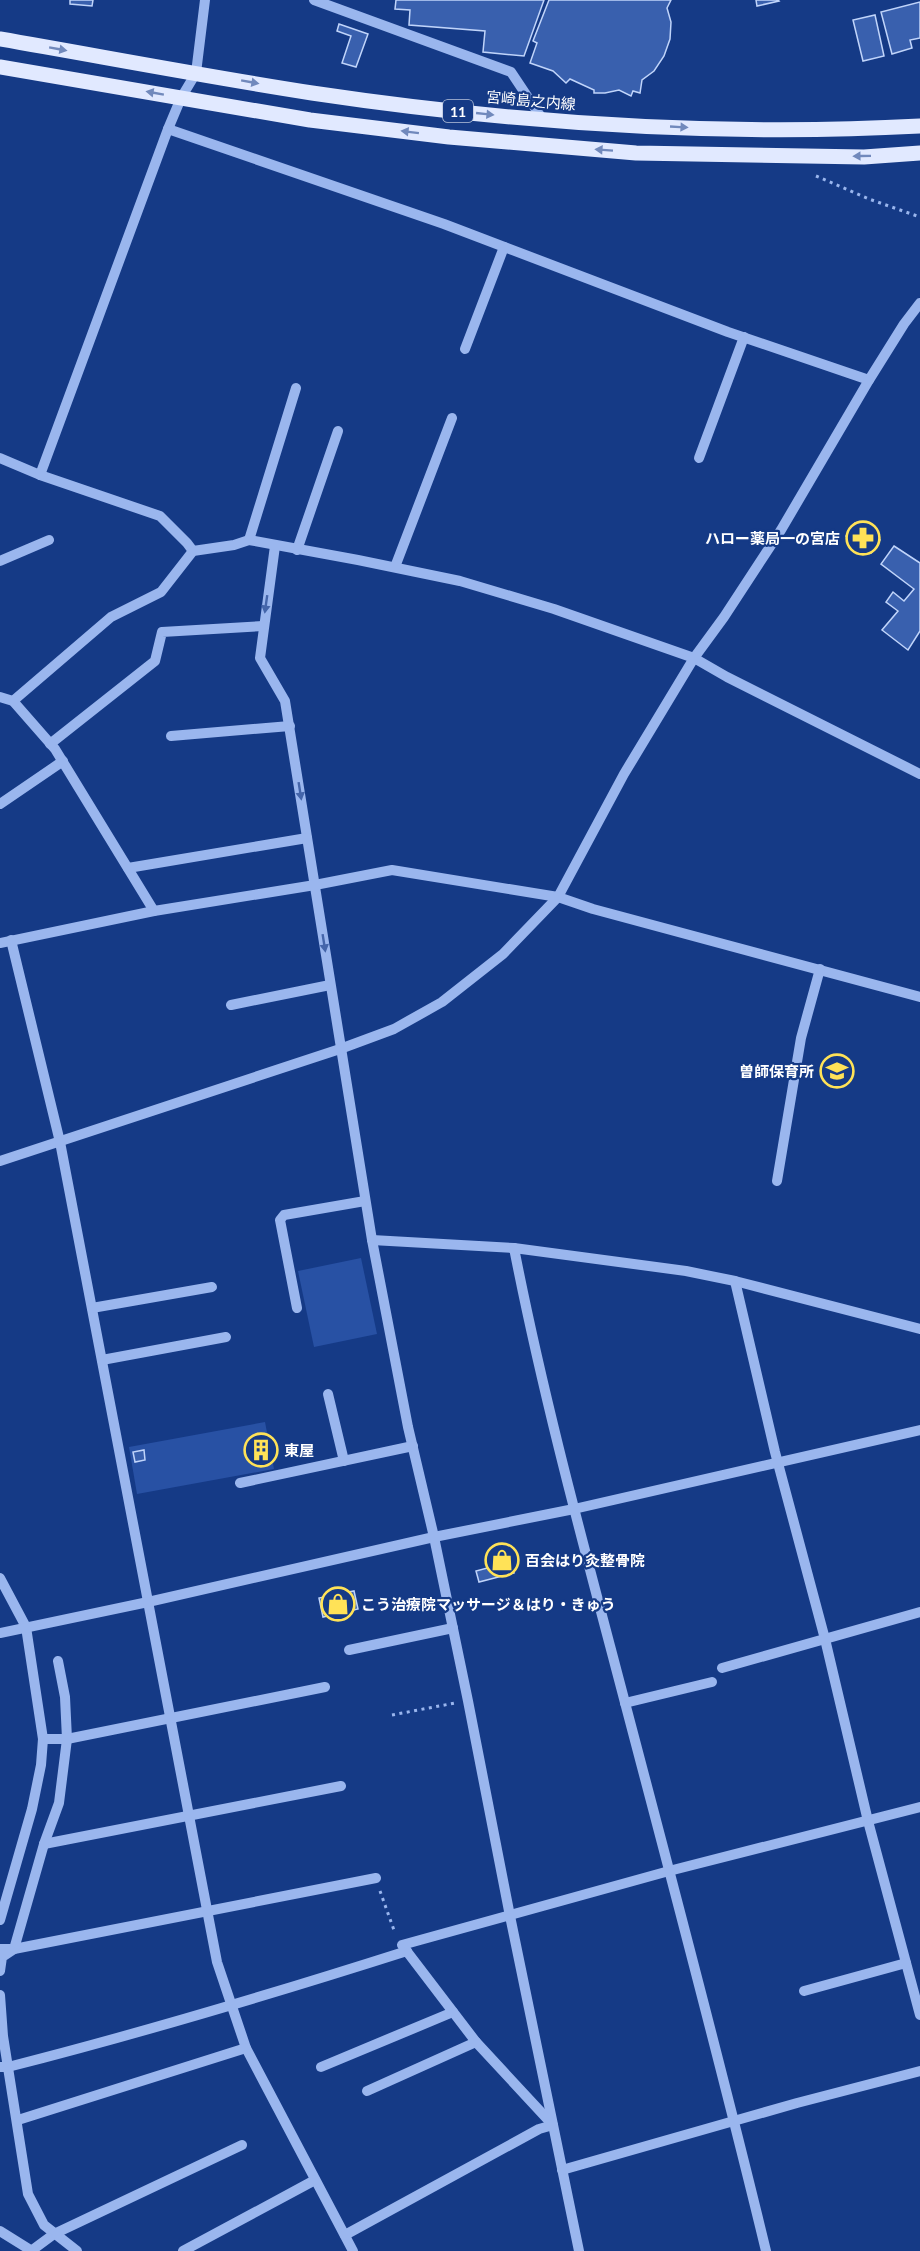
<svg xmlns="http://www.w3.org/2000/svg" width="920" height="2251" viewBox="0 0 920 2251" font-family="Lato,'Noto Sans JP',sans-serif">
<style>
.green{fill:#2851a4}
.building{fill:#3960ae;stroke:#c0d4fa;stroke-width:1.5}
.lines{fill:none;stroke-linecap:round;stroke-linejoin:round}
.path{stroke:#9ab6ee;stroke-width:3;stroke-dasharray:3 4.5;stroke-linecap:butt}
.minor{stroke:#9ab6ee;stroke-width:10}
.major{stroke:#e1e9ff;stroke-width:15}
.oneway{fill:#7189bc}
.oneway2{fill:#4465aa}
.labels{text-anchor:middle;dominant-baseline:central;stroke-width:4.5;stroke-linejoin:round;paint-order:stroke}
.shield{fill:#153a86;stroke:#b9c4db;stroke-width:1.5}
.shield-label{font-size:14px;font-weight:bold;fill:#fff}
.street-label{font-size:15px;fill:#fff;stroke:#153a86}
.poi-label{font-size:15px;font-weight:bold;fill:#fff;stroke:#153a86;text-anchor:start}
</style>
<rect width="100%" height="100%" fill="#153a86"/>
<g class="green">
<polygon points="361,1258 377,1334 314,1347 298,1271"/>
<polygon points="265,1422 274,1469 137,1494 129,1447"/>
</g>
<g class="building">
<polygon points="70,0 93,0 92,6 70,4"/>
<polygon points="396,0 544,0 524,56 483,52 485,31 409,25 410,10 395,9"/>
<polygon points="549,0 671,0 667,8 671,22 670,39 664,56 654,71 642,80 640,93 633,91 631,96 619,90 605,93 594,93 594,90 570,79 566,83 553,71 530,63 537,43 533,41"/>
<polygon points="756,0 778,0 779,1 757,6"/>
<polygon points="920,2 920,38 910,40 912,48 892,54 881,12"/>
<polygon points="875,15 884,56 863,61 853,20"/>
<polygon points="339,24 368,34 356,67 342,63 351,36 337,31"/>
<polygon points="855,523 880,540 871,553 846,536"/>
<polygon points="894,546 920,563 920,631 908,650 882,630 898,611 886,602 893,592 904,601 914,589 881,564"/>
<polygon points="263,1440 267,1457 258,1459 255,1442"/>
<polygon points="144,1450 145,1460 135,1462 133,1452"/>
<polygon points="509,1550 514,1573 479,1582 476,1571 495,1566 492,1554"/>
<polygon points="354,1591 358,1609 323,1617 319,1598"/>
</g>
<g class="lines">
<g class="path">
<polyline points="816,176 869,199 920,217"/>
<polyline points="392,1715 455,1703"/>
<polyline points="380,1891 395,1933"/>
</g>
<g class="minor">
<polyline points="314,0 511,72 543,120"/>
<polyline points="168,129 444,224 728,332 869,380"/>
<polyline points="465,349 504,247"/>
<polyline points="0,458 40,475 160,516 187,543 193,551"/>
<polyline points="699,458 744,337"/>
<polyline points="40,475 168,129 181,98 196,73 205,0"/>
<polyline points="249,540 296,388"/>
<polyline points="275,546 260,658 285,701 372,1240 408,1427 434,1537 468,1701 510,1916 579,2251"/>
<polyline points="297,550 338,431"/>
<polyline points="0,561 49,540"/>
<polyline points="395,567 452,418"/>
<polyline points="0,697 13,701 55,749 154,911"/>
<polyline points="13,701 111,617 161,592 193,551 234,545 249,540 358,560 460,581 554,609 694,658 727,677 920,774"/>
<polyline points="171,736 290,726"/>
<polyline points="50,744 155,661 162,632 263,626"/>
<polyline points="0,804 63,761"/>
<polyline points="128,868 307,838"/>
<polyline points="11,940 60,1142 217,1962 246,2048 353,2251"/>
<polyline points="0,943 154,911 315,885 392,870 558,897 593,909 920,997"/>
<polyline points="231,1005 330,985"/>
<polyline points="0,1161 340,1049 394,1029 442,1002 503,954 558,897 624,774 694,658 724,617 781,530 869,380 904,324 920,303"/>
<polyline points="777,1181 801,1038 820,969"/>
<polyline points="372,1240 514,1248 686,1271 735,1281 920,1329"/>
<path d="M514 1248C541 1386 577 1521 613 1657 665 1855 718 2052 766 2251"/>
<polyline points="735,1281 775,1452 825,1639 868,1821 920,2015"/>
<polyline points="92,1308 212,1287"/>
<polyline points="297,1308 280,1220 284,1215 365,1201"/>
<polyline points="102,1360 226,1337"/>
<polyline points="328,1394 344,1461"/>
<polyline points="240,1483 413,1446"/>
<polyline points="0,1578 26,1627 43,1739 41,1765 32,1809 0,1920"/>
<polyline points="0,1633 148,1602 434,1537 574,1509 920,1430"/>
<polyline points="349,1650 453,1628"/>
<polyline points="722,1668 920,1612"/>
<polyline points="625,1703 712,1682"/>
<polyline points="43,1739 67,1739 325,1687"/>
<polyline points="44,1844 341,1786"/>
<polyline points="0,1949 14,1949 376,1878"/>
<polyline points="0,1971 2,1957 14,1949 44,1844 59,1803 67,1739 65,1697 58,1661"/>
<polyline points="804,1991 906,1963"/>
<polyline points="0,1995 3,2036 28,2194 44,2225 77,2251"/>
<path d="M0 2067H8C142 2033 275 1993 407 1951"/>
<polyline points="321,2067 453,2012"/>
<polyline points="367,2091 476,2042"/>
<polyline points="18,2120 246,2048"/>
<polyline points="552,2124 476,2042 402,1945 669,1871 920,1807"/>
<polyline points="562,2170 797,2103 920,2071"/>
<polyline points="0,2231 32,2251"/>
<polyline points="345,2235 539,2129 553,2125"/>
<polyline points="31,2251 54,2234 242,2145"/>
<polyline points="183,2251 315,2180"/>
</g>
<g class="major">
<path d="M0 39C104 57 208 77 312 93 513 123 717 137 920 126"/>
<polyline points="0,67 310,120 449,137 636,153 864,157 920,153"/>
</g>
</g>
<defs><path id="oneway-solid" d="M-6-.8H1V-3.2L6.5 0L1 3.2V.8H-6Z" transform="scale(1.5)"/></defs>
<g class="oneway">
<use href="#oneway-solid" transform="translate(58 49) rotate(10)"/>
<use href="#oneway-solid" transform="translate(250 82) rotate(10)"/>
<use href="#oneway-solid" transform="translate(155 93) rotate(-170)"/>
<use href="#oneway-solid" transform="translate(485 114) rotate(6)"/>
<use href="#oneway-solid" transform="translate(679 127) rotate(3)"/>
<use href="#oneway-solid" transform="translate(410 132) rotate(-173)"/>
<use href="#oneway-solid" transform="translate(604 150) rotate(-176)"/>
<use href="#oneway-solid" transform="translate(862 156) rotate(179)"/>
</g>
<g class="oneway2">
<use href="#oneway-solid" transform="translate(266 604) rotate(98)"/>
<use href="#oneway-solid" transform="translate(300 791) rotate(81)"/>
<use href="#oneway-solid" transform="translate(324 943) rotate(81)"/>
</g>
<defs>
<symbol id="pharmacy-ring" viewBox="-11 -11 22 22"><circle r="9.5" fill="#153a86" stroke="#ffe257" stroke-width="1.5"/><path d="M-2-6h4v4h4v4h-4v4h-4v-4h-4v-4h4Z" fill="#ffe257"/></symbol>
<symbol id="school-ring" viewBox="-11 -11 22 22"><circle r="9.5" fill="#153a86" stroke="#ffe257" stroke-width="1.5"/><path d="M0-5L7-2L0 1L-7-2ZM-4 1L0 2.5L4 1V4Q0 6-4 4Z" fill="#ffe257"/></symbol>
<symbol id="building-ring" viewBox="-11 -11 22 22"><circle r="9.5" fill="#153a86" stroke="#ffe257" stroke-width="1.5"/><path d="M-4-6H4V6H1V3H-1V6H-4ZM-2.5-4.3h1.7v1.8h-1.7ZM.8-4.3h1.7v1.8H.8ZM-2.5-1h1.7V.8h-1.7ZM.8-1h1.7V.8H.8Z" fill="#ffe257"/></symbol>
<symbol id="shop-ring" viewBox="-11 -11 22 22"><circle r="9.5" fill="#153a86" stroke="#ffe257" stroke-width="1.5"/><path d="M-5-2.5h2.3a2.7 3.5 0 0 1 5.4 0H5L5.5 6h-11ZM-1.5-2.5h3a1.5 2.3 0 0 0-3 0Z" fill="#ffe257"/></symbol>
</defs>
<g fill-rule="evenodd">
<use href="#pharmacy-ring" x="844" y="519" width="38" height="38"/>
<use href="#school-ring" x="818" y="1052" width="38" height="38"/>
<use href="#building-ring" x="242" y="1431" width="38" height="38"/>
<use href="#shop-ring" x="483" y="1541" width="38" height="38"/>
<use href="#shop-ring" x="319" y="1585" width="38" height="38"/>
</g>
<g class="labels">
<rect class="shield" x="443" y="100" width="30" height="22" rx="4.5"/>
<g class="shield-label">
<text x="458" y="111">11</text>
</g>
<g class="street-label">
<text transform="translate(531 100) rotate(5)">宮崎島之内線</text>
</g>
<g class="poi-label">
<text x="840" y="538" text-anchor="end">ハロー薬局一の宮店</text>
<text x="814" y="1071" text-anchor="end">曽師保育所</text>
<text x="284" y="1450">東屋</text>
<text x="525" y="1560">百会はり灸整骨院</text>
<text x="361" y="1604">こう治療院マッサージ＆はり・きゅう</text>
</g>
</g>
</svg>
